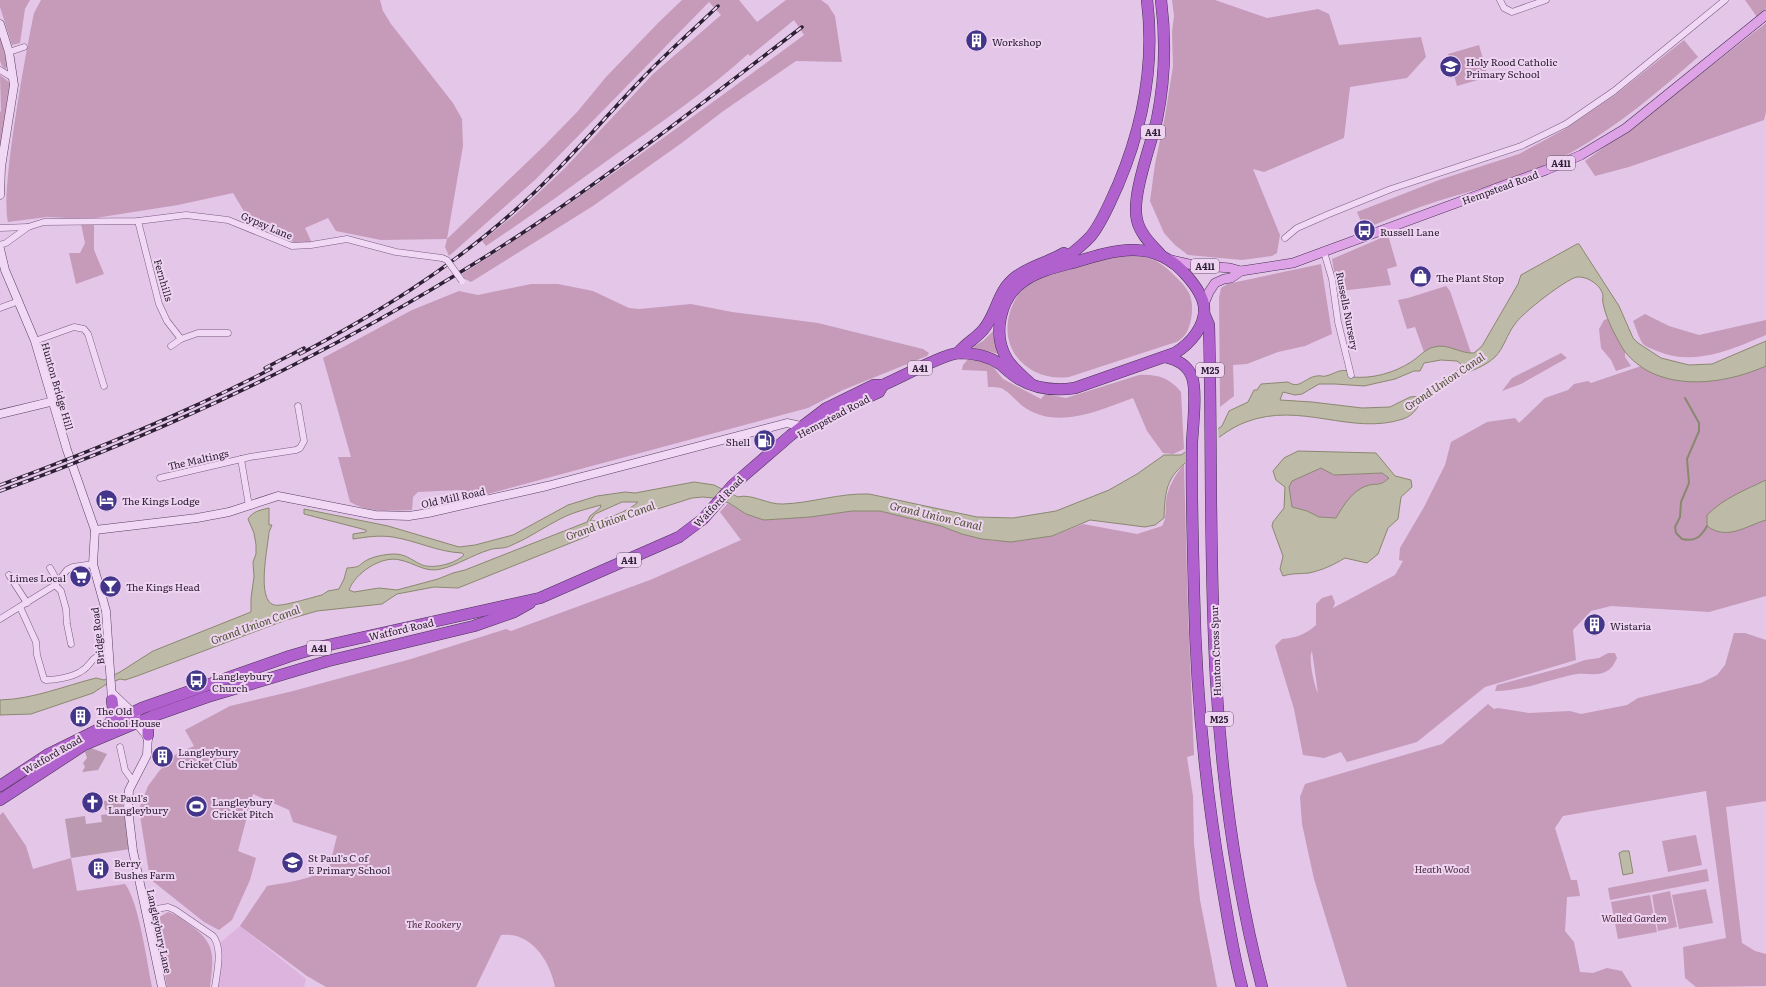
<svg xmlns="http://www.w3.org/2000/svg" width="1766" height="987" viewBox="0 0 1766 987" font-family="Literata,serif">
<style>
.farmland{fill:#ddb4dd}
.green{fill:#c59bb9;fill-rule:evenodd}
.cemetery{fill:#bb99b1}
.water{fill:#bdbaa7;stroke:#8a886f;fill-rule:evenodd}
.pier{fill:#e4c6e9}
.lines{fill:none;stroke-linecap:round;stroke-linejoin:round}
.stream{stroke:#8a886f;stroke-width:2}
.street-casing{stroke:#775e82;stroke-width:7}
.secondary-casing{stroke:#584163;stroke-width:9}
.primary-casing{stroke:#453150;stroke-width:10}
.highway-casing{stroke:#453150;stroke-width:12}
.street{stroke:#f1d8f4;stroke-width:6}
.secondary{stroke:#f1d8f4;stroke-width:8}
.primary{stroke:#dea2e7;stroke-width:9}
.highway{stroke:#b161ce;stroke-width:11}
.rail-casing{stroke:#2d2034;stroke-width:3.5}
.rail{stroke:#eed4f1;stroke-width:2;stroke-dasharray:6;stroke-linecap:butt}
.street-bridge-casing{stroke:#775e82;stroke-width:7;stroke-linecap:butt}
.street-bridge{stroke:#f1d8f4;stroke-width:6}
.labels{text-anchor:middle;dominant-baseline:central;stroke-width:4;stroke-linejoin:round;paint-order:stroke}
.shield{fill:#eed4f1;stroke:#67566d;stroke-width:1}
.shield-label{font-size:9px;font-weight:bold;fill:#2d2034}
.poi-label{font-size:10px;fill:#2d2034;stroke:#eed4f1;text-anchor:start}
.street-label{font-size:10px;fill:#2d2034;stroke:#eed4f1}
.park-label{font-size:10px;font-style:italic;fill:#4d293e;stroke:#eed4f1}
.water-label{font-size:11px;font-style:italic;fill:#4e5131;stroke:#eed4f1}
</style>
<rect width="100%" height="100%" fill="#e4c6e9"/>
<polygon class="farmland" points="240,926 306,979 304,987 217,987 221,957 220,943"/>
<g class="green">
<polygon points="0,0 30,0 25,9 20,43 12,45 0,7"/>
<path d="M41 0H380L383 11 391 24 453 103 462 119 463 146 447 239 544 146 578 111 606 77 659 22 682 0H739L757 22 786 0H821L828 5 835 16 842 62 796 61 722 112 683 142 593 206 471 282 465 279 462 274C580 200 692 118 804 35L794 20 750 56 748 54C707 91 660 123 615 155 572 186 530 217 486 246L482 241 517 213 564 169 653 74 721 15 709 2 536 179 449 256 445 247 447 239 381 240 336 231 328 218 305 228 312 243 298 244 251 223 233 193 178 205 89 219 47 217 8 222C0 193 26 51 34 13Z"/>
<polygon points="1172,0 1215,0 1267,18 1318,9 1329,14 1339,45 1421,37 1426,57 1407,78 1350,87 1344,138 1264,172 1253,169 1280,235 1277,253 1272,256 1242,260 1188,255 1175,245 1164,233 1150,201 1155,164 1165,116 1173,66 1172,32 1174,16"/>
<polygon points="1745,0 1766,0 1766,9 1757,17"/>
<polygon points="1766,23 1766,112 1764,120 1629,167 1595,176 1585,161 1656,109"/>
<polygon points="0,37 8,66 5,69 2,66 0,61"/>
<path d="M1684 40 1698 57C1658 92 1618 126 1572 152 1531 176 1483 187 1438 201 1413 209 1389 219 1364 229L1357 212 1439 180 1519 154 1565 129 1615 95Z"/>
<polygon points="1479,45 1488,77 1457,86 1448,54"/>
<polygon points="0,75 9,82 10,86 8,118 0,153 0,112 1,111"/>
<polygon points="81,224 94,225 94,250 104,274 76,284 69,253 80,253 85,243"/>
<polygon points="1388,235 1397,266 1387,269 1391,285 1340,291 1340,296 1338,296 1332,259"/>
<path d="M1114 255C1127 256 1141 255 1154 260 1164 264 1185 284 1189 293 1195 305 1192 331 1181 339 1178 342 1173 343 1170 344L1069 377C1030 382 998 351 1010 312 1013 302 1018 293 1026 287 1044 271 1091 262 1114 255Z"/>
<polygon points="1321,264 1332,334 1305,346 1278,352 1247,364 1233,365 1234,396 1220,407 1219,298 1221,288 1227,284"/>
<path d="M531 284H558L593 291 629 308 639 309 691 304 732 312 818 323 923 349 929 353 927 356 843 390 808 408 473 498 466 496 460 490 418 492 413 497 412 510C391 511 368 513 350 502L338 457H351L323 358 412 310 459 291 478 295Z"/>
<path d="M1446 286 1450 291 1471 353C1452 351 1443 341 1424 352L1415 327 1407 329 1398 300 1408 298Z"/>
<path d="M1645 314 1669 326 1699 335 1766 320V335C1733 349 1693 367 1657 351 1653 349 1646 347 1643 344 1639 338 1636 328 1633 321Z"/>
<polygon points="1611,318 1625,344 1625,357 1631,366 1616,371 1611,360 1601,348 1599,329 1604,320"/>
<polygon points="993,331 998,354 972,347 983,341"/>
<polygon points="1561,353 1567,358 1521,384 1502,391 1512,378"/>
<path d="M969 358 989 362 1003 379 1041 399 1045 394 1066 398 1139 375C1157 374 1170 378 1181 392L1184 449 1173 454 1163 453 1147 431 1133 398C1100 410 1060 429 1027 409 1018 404 1012 394 1003 389 999 387 992 387 988 387L987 371 962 370 963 365Z"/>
<path d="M1641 366C1680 389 1726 383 1766 366V596L1709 612 1611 606 1591 611 1573 630 1576 660 1485 687 1417 742 1347 762 1341 752 1324 758 1303 755 1294 709 1275 646 1282 639C1295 638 1305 635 1316 625V604L1322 598 1332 595 1335 603 1333 608 1395 575 1403 561 1399 560 1400 548 1424 507 1445 465 1451 442 1487 422 1515 418 1519 423 1545 398 1568 390 1574 384 1588 381 1591 383ZM1312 651 1318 693C1314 685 1308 658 1312 651Z"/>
<path d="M1184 464 1188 612 1194 755 1187 757 1193 796 1194 844 1200 900 1217 987H555C550 961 531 931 501 935L476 987H326L307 976 240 926 267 886C289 882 310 880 329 868L337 836 293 822 289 810 253 794 238 851 256 858 250 880 232 920 219 930 204 922 150 879 139 809 148 786 160 770 176 754 194 746 185 730 230 706 293 691 411 659 506 629 511 631 650 580 741 540 720 512 728 503 746 514 764 520 810 517 852 511H880L941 526 962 534 994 541H1019L1052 536 1083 524 1137 534 1162 526C1167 518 1165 510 1166 501 1168 487 1175 475 1184 464Z"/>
<path d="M1321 468 1334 475 1382 473 1389 478C1377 488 1377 482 1366 486 1355 491 1342 508 1336 518L1319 517 1307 511 1292 507 1289 487 1292 481Z"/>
<polygon points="1734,633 1745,633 1766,640 1766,801 1726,807 1742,943 1755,951 1766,954 1766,986 1696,987 1685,978 1683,947 1726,938 1706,791 1563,816 1555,828 1571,880 1577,880 1580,896 1567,897 1565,931 1574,942 1580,972 1593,973 1607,968 1622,971 1632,987 1347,987 1314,879 1302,824 1300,797 1305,784 1442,744 1488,704 1494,709 1498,708 1529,713 1570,711 1581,714 1627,705 1638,698 1701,683 1717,675 1725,665"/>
<path d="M1608 653H1615L1617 658C1614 664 1612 669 1605 672 1598 676 1586 673 1577 674 1549 679 1524 691 1495 691L1497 685 1568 666 1585 660 1599 658Z"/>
<path d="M3 812 26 846 33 869 71 858 77 891 125 884C139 902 147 963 152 987H0V815Z"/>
<polygon points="1696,835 1702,865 1668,872 1662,841"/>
<polygon points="1707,869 1709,881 1610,900 1608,888"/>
<polygon points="1706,889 1713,923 1679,929 1672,895"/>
<polygon points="1670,891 1677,927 1658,931 1652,895"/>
<polygon points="1650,895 1657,932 1618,939 1611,902"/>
<path d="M168 912C175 914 182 919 187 923 216 942 214 955 210 987H167L156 922V919Z"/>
</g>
<g class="cemetery">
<polygon points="91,748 107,754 98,770 82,772 85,767 83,763 87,758 85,752"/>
<polygon points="122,799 123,807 105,810 104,801"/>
<polygon points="125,812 130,849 71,858 65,819 85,816 86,824 102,822 101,815"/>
</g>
<g class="water">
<path d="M1577 244H1579L1619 306 1633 338 1638 343 1661 358 1689 365 1712 364 1766 341V366C1730 382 1682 390 1646 370 1637 364 1629 358 1623 349 1615 335 1606 319 1603 303 1602 299 1604 295 1602 292 1598 283 1586 276 1577 277 1566 279 1521 314 1515 324 1507 334 1504 348 1495 357 1483 368 1471 370 1458 377 1447 382 1434 391 1425 398 1417 406 1415 415 1403 419 1351 436 1301 401 1246 422 1229 428 1215 441 1200 451 1170 474 1165 480 1164 518L1155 525 1145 527 1090 520 1052 536 1011 542 982 539 962 534 941 526 880 511H852L810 517 764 520 746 514 729 503 713 498 703 497 692 498 648 512H633L599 526 588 536 458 588 434 587 397 594 382 604 317 611 286 620 137 676 125 680 120 679 105 685 93 693 31 714 0 715V700C34 699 64 686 96 678L104 680 120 672 153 651 251 612V598L254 577 253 562 256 554V545L254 533 248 519C253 511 261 510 269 508V525H272L269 532C268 547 256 600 274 605 282 607 313 597 322 595L328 591 339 589 344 579 347 568C363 567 357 565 369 559 376 556 387 554 394 554 405 554 410 559 420 564 431 570 455 564 464 555L462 553C438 552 417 541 393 537 379 535 366 537 353 539V534L366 532V530L304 514V509L388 526 459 547 475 545 513 535 568 505 597 496 625 492 635 493 694 482 714 485 738 497C751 493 768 505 783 504 812 503 839 493 869 494L977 517 1013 518 1056 511 1109 490 1137 474 1164 455H1181L1222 426 1229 411 1248 402 1254 390H1257L1261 384 1288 382C1300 390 1305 377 1317 376 1320 375 1323 377 1326 376 1337 373 1338 369 1350 371L1352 377C1372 379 1394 373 1411 362 1419 357 1425 349 1434 347 1448 343 1460 354 1474 353L1482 346 1518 284 1521 275ZM1441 360 1457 361 1461 364 1458 370 1421 396 1410 397 1390 407 1362 408 1312 402 1280 400 1283 392 1295 395 1302 394 1319 384H1335L1364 386 1395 379 1414 371H1420L1424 363ZM622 502H638C629 511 602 522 590 521L595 514ZM601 505 600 508 590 516 587 522 465 570 453 573 438 579 397 590 379 588 354 592 349 590C355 573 382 555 400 560 415 563 425 573 441 569 458 565 472 555 489 550 496 547 503 550 512 545 529 538 544 527 560 519 573 512 587 509 601 505Z"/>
<path d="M1298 451 1376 453 1395 476 1411 480 1412 487 1401 497 1398 519 1388 528 1378 554 1367 563 1345 558C1333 565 1323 570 1309 573 1300 574 1292 573 1283 576L1280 569 1283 556 1272 526 1273 522 1284 508 1285 487 1276 480 1273 471 1284 458ZM1321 468 1334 475 1382 473 1389 478C1378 488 1377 482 1366 486 1352 491 1343 506 1336 518L1319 517 1307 511 1292 507 1289 487 1292 481Z"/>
<path d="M1766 480V520C1746 526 1727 541 1707 526V515C1724 498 1745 490 1766 480Z"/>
<polygon points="1623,851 1629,851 1633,873 1623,875 1619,853"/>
</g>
<polygon class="pier" points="1218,426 1219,440 1185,465 1185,450"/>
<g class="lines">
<path class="stream" d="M1685 398 1699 423V431L1687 459 1689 483 1681 502 1680 517 1675 527 1676 533 1682 539C1695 542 1701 537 1707 526"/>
<defs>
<g id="street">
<polyline points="1500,0 1504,8 1512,12 1546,0"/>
<polyline points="9,52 24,47"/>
<polyline points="0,70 13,78"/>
<polyline points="138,221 159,304 167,321 181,339 198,333 228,333"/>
<polyline points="0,228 28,227"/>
<polyline points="1285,238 1297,228 1329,214 1391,189 1521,146 1566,124 1614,91 1725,0"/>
<polyline points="0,245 6,243 28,227 44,222 138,221 186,215 228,220 292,246 311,245 347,239 396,252 442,258"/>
<polyline points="1324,252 1332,279 1338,322 1351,375"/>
<polyline points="0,308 19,301"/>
<polyline points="35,341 74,327 84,329 88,334 104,386"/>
<polyline points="171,346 181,339"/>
<polyline points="241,459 249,506"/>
<polyline points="160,478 250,457 296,450 300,448 304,441 298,406"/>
<polyline points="50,568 57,580"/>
<polyline points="9,575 27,603"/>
<polyline points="55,585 61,591 66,609 67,624 71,644"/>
<path d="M20 607 36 642 37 655 44 679 46 680C56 680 72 677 80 672 95 664 87 656 109 654"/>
<polyline points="0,619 55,585 67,570 73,567 93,564"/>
<polyline points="120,747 125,770 133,781"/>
<path d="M145 911 168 907 175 910 213 936C223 948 217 972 215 987"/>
</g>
<g id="secondary">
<polyline points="0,24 9,52 14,85 1,167 0,195"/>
<path d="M0 249 5 270 35 341 67 450 95 530 93 564 106 611 112 700C121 716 141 722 148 739"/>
<polyline points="0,414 54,401"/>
<polyline points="95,530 197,518 229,512 278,496 375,515 409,516 428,513 547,486 787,423 805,427"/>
<polyline points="113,694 136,716"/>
<polyline points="148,734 147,755 129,790 128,809 133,851 162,987"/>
</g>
<g id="primary">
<polyline points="1171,260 1193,265 1230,268 1241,271 1293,263 1546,170 1581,155 1626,128 1766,15"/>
<polyline points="1204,304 1209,292 1215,283 1224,279 1231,278 1241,271"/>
</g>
<g id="highway">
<path d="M1161 255C1152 245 1140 234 1137 220 1131 196 1151 145 1157 119 1165 80 1166 39 1161 0"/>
<path d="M1058 264C1070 255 1081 247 1091 236 1103 221 1110 202 1118 185 1143 126 1155 64 1147 0"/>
<path d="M1204 313 1209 325C1212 443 1209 561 1216 680 1222 783 1236 887 1262 987"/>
<path d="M958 353C965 344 975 339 983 330 998 313 996 291 1017 276 1032 265 1049 262 1064 253"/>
<path d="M1165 357C1177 360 1187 364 1192 377 1197 390 1193 426 1192 442 1191 492 1193 542 1194 592 1196 690 1205 788 1222 885 1228 919 1233 953 1242 987"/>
<polyline points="807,430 844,408 879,392 883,385"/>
<polyline points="111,723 113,708 112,700"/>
<polyline points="148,735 148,728 153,716"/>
<path d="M0 786 47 755 142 708 290 656 324 646 540 598 679 537 703 519 733 485 791 435 825 409 874 385H883C900 378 943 354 959 353 974 353 987 355 1000 364 1006 369 1012 375 1019 379 1036 389 1055 391 1075 388L1175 353C1190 344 1206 326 1204 307 1203 296 1194 284 1187 276 1154 237 1114 250 1072 263 1056 267 1038 271 1024 281 1000 297 992 334 1007 359 1013 369 1024 377 1032 385"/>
<polyline points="0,800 84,745 153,716 207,697 328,661 474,626 514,612 530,603"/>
</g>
</defs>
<use href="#street" class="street-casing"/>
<use href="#secondary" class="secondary-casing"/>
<use href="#primary" class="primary-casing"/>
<use href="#highway" class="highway-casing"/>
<use href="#street" class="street"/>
<use href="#secondary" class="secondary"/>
<use href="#primary" class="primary"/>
<use href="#highway" class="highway"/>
<defs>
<g id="rail">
<path d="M300 354C376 314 448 270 513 212 558 173 596 127 637 84 663 56 691 32 718 6"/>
<polyline points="265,368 304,348"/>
<path d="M0 485C92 451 184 414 271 369"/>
<path d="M0 491C189 423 371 334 539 222 629 161 715 93 802 27"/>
</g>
</defs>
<use href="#rail" class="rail-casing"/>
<use href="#rail" class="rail"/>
<defs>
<polyline id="street-bridge" points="442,258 447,260 462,281"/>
</defs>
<use href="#street-bridge" class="street-bridge-casing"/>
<use href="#street-bridge" class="street-bridge"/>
</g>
<defs>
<symbol id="building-disc" viewBox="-11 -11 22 22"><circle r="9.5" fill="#433589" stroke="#eed4f1"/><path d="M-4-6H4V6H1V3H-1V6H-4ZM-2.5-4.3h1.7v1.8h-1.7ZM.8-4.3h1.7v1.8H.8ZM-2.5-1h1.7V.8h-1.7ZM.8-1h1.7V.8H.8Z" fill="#fff"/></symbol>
<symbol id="school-disc" viewBox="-11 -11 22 22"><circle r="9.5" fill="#433589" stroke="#eed4f1"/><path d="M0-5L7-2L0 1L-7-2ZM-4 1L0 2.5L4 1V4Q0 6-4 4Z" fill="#fff"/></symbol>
<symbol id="bus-disc" viewBox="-11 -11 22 22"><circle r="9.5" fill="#433589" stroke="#eed4f1"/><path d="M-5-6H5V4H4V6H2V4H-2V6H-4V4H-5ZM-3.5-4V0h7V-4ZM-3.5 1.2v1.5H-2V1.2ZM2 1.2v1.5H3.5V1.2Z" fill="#fff"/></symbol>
<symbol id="shop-disc" viewBox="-11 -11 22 22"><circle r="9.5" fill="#433589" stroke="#eed4f1"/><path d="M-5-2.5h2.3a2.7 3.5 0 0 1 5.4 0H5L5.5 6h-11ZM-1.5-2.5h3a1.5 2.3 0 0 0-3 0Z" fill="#fff"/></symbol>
<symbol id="fuel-disc" viewBox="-11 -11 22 22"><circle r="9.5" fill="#433589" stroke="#eed4f1"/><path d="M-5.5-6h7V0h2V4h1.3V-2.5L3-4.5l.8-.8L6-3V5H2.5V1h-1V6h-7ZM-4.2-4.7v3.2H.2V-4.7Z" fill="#fff"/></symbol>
<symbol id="hotel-disc" viewBox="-11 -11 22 22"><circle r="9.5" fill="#433589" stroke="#eed4f1"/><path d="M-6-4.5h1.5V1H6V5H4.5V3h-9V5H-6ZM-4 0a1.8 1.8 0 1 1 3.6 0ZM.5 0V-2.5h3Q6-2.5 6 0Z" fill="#fff"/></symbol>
<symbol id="supermarket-disc" viewBox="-11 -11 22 22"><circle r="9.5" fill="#433589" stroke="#eed4f1"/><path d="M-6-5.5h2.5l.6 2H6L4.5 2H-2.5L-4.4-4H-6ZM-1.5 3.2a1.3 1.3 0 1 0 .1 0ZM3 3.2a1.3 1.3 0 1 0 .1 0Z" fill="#fff"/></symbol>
<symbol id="bar-disc" viewBox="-11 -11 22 22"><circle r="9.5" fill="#433589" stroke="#eed4f1"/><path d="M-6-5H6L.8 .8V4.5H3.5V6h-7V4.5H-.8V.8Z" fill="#fff"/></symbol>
<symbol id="church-disc" viewBox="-11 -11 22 22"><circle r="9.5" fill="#433589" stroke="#eed4f1"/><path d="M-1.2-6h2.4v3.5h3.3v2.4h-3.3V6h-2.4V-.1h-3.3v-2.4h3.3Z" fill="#fff"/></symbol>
<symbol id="stadium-disc" viewBox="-11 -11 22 22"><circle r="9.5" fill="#433589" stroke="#eed4f1"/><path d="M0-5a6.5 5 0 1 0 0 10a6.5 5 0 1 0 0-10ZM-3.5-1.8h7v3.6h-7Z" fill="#fff"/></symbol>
</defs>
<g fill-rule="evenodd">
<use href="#building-disc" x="964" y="28" width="25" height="25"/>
<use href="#school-disc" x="1438" y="54" width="25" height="25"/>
<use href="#bus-disc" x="1352" y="218" width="25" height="25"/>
<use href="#shop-disc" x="1408" y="264" width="25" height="25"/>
<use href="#fuel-disc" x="752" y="428" width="25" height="25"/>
<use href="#hotel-disc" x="94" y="488" width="25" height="25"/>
<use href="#supermarket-disc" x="68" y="564" width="25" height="25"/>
<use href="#bar-disc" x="98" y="574" width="25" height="25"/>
<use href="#building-disc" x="1582" y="612" width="25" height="25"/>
<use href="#bus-disc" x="184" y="668" width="25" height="25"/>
<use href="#building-disc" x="68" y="704" width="25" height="25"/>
<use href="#building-disc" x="150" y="744" width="25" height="25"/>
<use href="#church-disc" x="80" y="790" width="25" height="25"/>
<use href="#stadium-disc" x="184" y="794" width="25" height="25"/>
<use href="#school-disc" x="280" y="850" width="25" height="25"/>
<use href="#building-disc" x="86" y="856" width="25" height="25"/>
</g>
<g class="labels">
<g class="shield">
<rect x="1141" y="125" width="24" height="14" rx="3"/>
<rect x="1547" y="156" width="28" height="14" rx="3"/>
<rect x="1191" y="259" width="28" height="14" rx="3"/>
<rect x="908" y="361" width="24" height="14" rx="3"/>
<rect x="1196" y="363" width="28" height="14" rx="3"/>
<rect x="617" y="553" width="24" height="14" rx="3"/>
<rect x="307" y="641" width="24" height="14" rx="3"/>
<rect x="1205" y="712" width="28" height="14" rx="3"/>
</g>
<g class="shield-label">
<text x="1153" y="132">A41</text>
<text x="1561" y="163">A411</text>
<text x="1205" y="266">A411</text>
<text x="920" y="368">A41</text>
<text x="1210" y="370">M25</text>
<text x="629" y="560">A41</text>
<text x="319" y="648">A41</text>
<text x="1219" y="719">M25</text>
</g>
<g class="poi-label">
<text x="992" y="41">Workshop</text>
<text x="1466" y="61">Holy Rood Catholic<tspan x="1466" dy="12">Primary School</tspan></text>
<text x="1380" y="231">Russell Lane</text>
<text x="1436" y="277">The Plant Stop</text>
<text x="750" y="441" text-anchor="end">Shell</text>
<text x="122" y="500">The Kings Lodge</text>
<text x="66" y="577" text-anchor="end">Limes Local</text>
<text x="126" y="586">The Kings Head</text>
<text x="1610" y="625">Wistaria</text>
<text x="212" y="675">Langleybury<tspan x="212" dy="12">Church</tspan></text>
<text x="96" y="710">The Old<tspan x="96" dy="12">School House</tspan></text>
<text x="178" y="751">Langleybury<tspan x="178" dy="12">Cricket Club</tspan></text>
<text x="108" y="797">St Paul's<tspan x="108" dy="12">Langleybury</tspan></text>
<text x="212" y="801">Langleybury<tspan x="212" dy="12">Cricket Pitch</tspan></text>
<text x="308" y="857">St Paul's C of<tspan x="308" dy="12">E Primary School</tspan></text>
<text x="114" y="862">Berry<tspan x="114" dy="12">Bushes Farm</tspan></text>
</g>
<g class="street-label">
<text transform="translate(1500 187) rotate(-20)">Hempstead Road</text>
<text transform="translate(267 225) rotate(23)">Gypsy Lane</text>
<text transform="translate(164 280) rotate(74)">Fernhills</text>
<text transform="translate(1348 311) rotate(79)">Russells Nursery</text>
<text transform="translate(58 386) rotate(74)">Hunton Bridge Hill</text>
<text transform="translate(833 416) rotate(-28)">Hempstead Road</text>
<text transform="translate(198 459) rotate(-13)">The Maltings</text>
<text transform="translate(453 497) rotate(-12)">Old Mill Road</text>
<text transform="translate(718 501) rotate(-46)">Watford Road</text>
<text transform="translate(401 629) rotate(-13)">Watford Road</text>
<text transform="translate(97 636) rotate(-96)">Bridge Road</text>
<text transform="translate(1215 651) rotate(-92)">Hunton Cross Spur</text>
<text transform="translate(52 754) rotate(-30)">Watford Road</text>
<text transform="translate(160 931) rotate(78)">Langleybury Lane</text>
</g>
<g class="park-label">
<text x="1442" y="868">Heath Wood</text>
<text x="1634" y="917">Walled Garden</text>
<text x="434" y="923">The Rookery</text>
</g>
<g class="water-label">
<text transform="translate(1444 381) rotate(-34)">Grand Union Canal</text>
<text transform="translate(936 515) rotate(13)">Grand Union Canal</text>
<text transform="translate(610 520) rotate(-20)">Grand Union Canal</text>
<text transform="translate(255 624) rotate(-20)">Grand Union Canal</text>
</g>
</g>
</svg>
